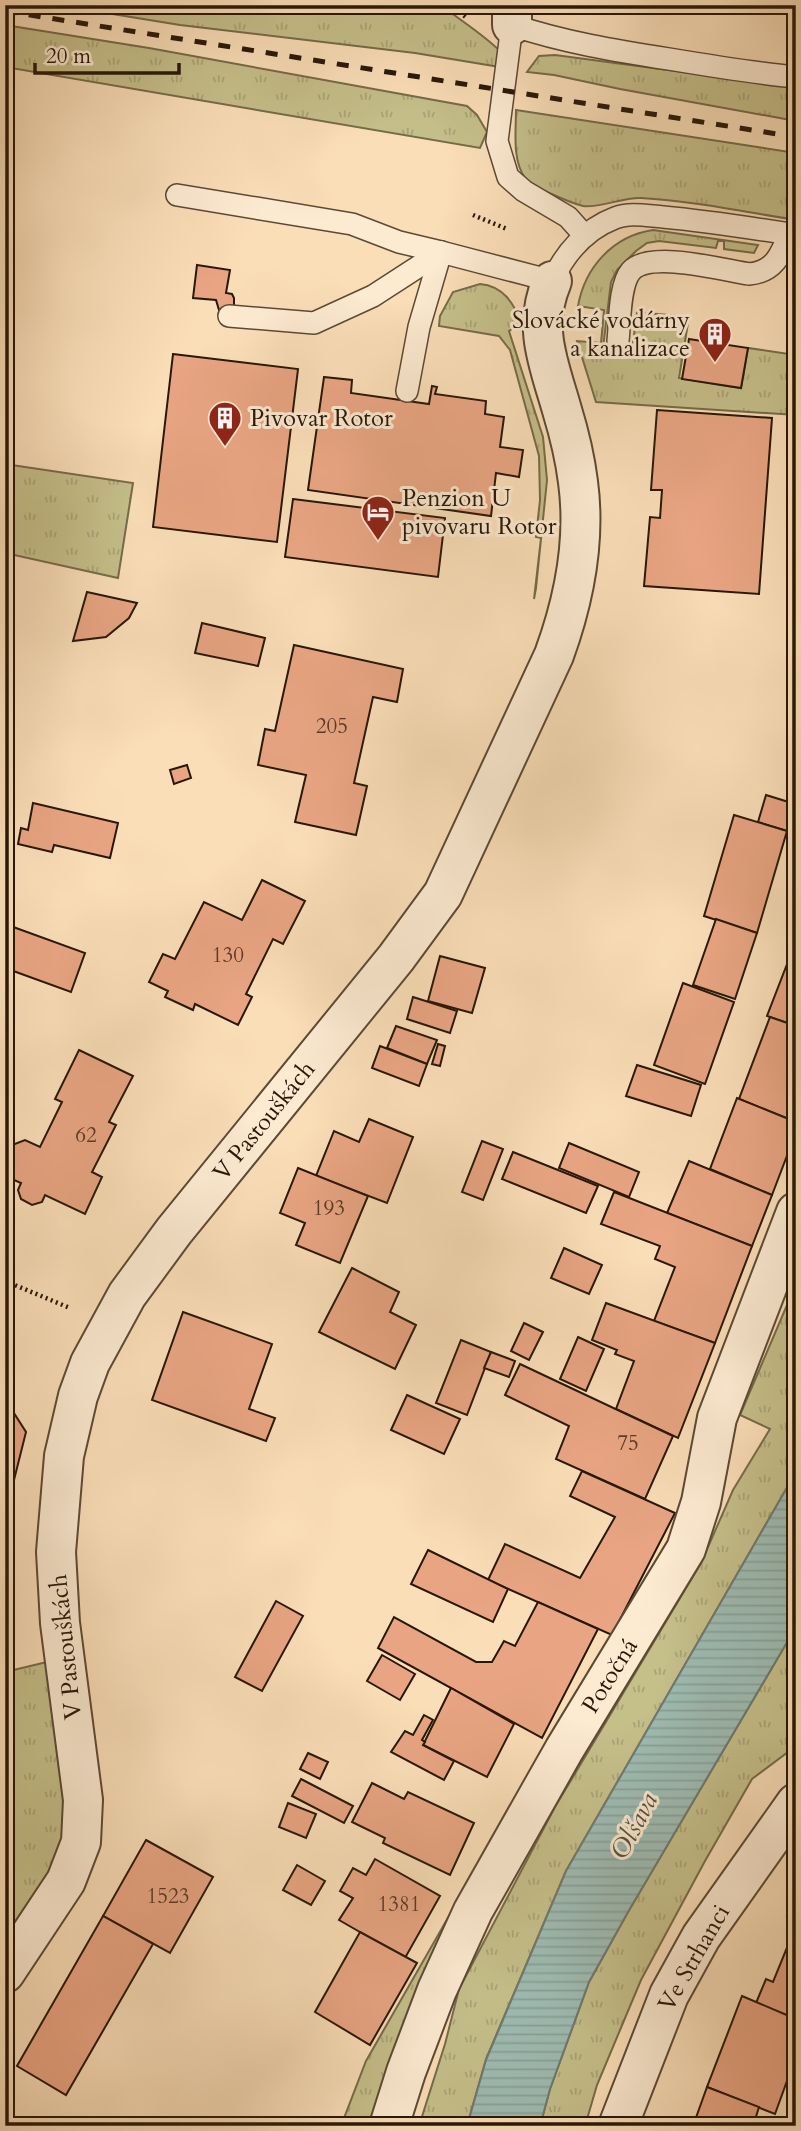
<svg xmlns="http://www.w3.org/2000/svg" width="801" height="2131" viewBox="0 0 801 2131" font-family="Cardo,serif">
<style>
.grass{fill:url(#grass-tufts);stroke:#766b49;stroke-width:2}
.water{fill:url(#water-rules);stroke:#6f7a6f;stroke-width:2}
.building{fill:#e9a583;stroke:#281708;stroke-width:2}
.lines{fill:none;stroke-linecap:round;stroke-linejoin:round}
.service-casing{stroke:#5c4934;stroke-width:24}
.minor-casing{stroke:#5c4934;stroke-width:42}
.path{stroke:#281708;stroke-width:4.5;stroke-dasharray:2 3.5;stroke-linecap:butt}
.service{stroke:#fcead1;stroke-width:21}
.minor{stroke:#fcead1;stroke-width:38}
.rail{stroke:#281708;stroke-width:5;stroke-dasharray:12 12;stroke-linecap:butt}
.labels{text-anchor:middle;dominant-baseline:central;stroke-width:6;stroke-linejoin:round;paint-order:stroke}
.number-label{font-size:21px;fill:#583a27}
.poi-label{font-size:24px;fill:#281708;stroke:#fcead1;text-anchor:start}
.street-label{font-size:24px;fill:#281708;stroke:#fcead1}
.water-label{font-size:26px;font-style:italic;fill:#515144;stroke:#fcead1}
</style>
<defs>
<pattern id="grass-tufts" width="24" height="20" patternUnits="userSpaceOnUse" patternTransform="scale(1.75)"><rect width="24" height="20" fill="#c5bf8a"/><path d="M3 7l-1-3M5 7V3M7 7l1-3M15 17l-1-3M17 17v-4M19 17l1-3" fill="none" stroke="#a9a376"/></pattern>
<pattern id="water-rules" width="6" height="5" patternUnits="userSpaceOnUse" patternTransform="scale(1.75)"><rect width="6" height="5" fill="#9ebcb3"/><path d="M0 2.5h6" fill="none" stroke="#88a198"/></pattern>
</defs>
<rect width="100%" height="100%" fill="#fadeb8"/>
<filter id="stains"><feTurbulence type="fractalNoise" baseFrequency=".00286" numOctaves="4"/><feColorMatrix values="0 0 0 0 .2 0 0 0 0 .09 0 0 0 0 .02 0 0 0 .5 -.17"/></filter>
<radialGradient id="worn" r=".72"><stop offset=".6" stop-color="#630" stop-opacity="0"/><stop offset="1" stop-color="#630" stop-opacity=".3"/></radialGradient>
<g class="grass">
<path d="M57 5H441C461 21 483 34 501 52L500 67 415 53 180 25Z"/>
<polygon points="5,25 149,48 467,106 477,115 487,132 480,148 5,67"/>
<polygon points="555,55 796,87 796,121 620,89 554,75 527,72 539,56"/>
<path d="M516 110 796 153V220C745 212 693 201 641 198 624 197 596 209 583 206 571 203 532 187 525 178 512 160 516 131 516 110Z"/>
<path d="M653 230 758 245 754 253 724 249V241H718L716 248 659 241 647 243 636 251 617 270 611 282 603 348 632 351 637 312 689 317 679 378 741 388 748 348 796 355V415L596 402 577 341 601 343 604 310 578 306C585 267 613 236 653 230Z"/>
<path d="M480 284C503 286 514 303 521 323L509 331 543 437 547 480 536 588 534 599 541 538 536 537 540 500 539 456 510 350 499 336 439 326 440 316 453 292Z"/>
<polygon points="5,464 133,483 118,578 5,553"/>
<polygon points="796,1284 796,1472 566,1871 486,2059 467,2126 419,2126 445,2044 459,1989 555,1807 701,1563 733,1490 770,1429 740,1415"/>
<polygon points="796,1627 796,1746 752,1779 705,1861 641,1980 597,2085 585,2126 540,2126 550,2089 589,1982 628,1912"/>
<polygon points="51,1661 68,1777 60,1858 14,1938 5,1937 5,1672"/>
<polygon points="457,1902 374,2126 341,2126 366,2061"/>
</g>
<polygon class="water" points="796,1472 796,1627 628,1912 589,1982 550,2089 540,2126 467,2126 486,2060 566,1871"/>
<g class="building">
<polygon points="197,265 230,270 226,293 232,294 234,298 234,306 232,310 223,312 219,310 216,300 193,298"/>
<polygon points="689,339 748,348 741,388 682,379"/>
<polygon points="173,354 298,369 277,542 153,527"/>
<polygon points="324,377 352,380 351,393 429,404 432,386 437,387 435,394 486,401 485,414 504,417 500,447 523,450 519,477 496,473 491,516 308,490"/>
<polygon points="657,410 772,418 759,594 644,586 650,517 660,518 662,490 651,490"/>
<polygon points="293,499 445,518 438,577 285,557"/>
<polygon points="87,592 137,603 129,618 106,637 73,641"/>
<polygon points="202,623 265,638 258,666 195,653"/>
<polygon points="294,645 403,669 397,702 373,697 354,783 367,786 356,835 295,822 306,775 258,765 265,729 275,731"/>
<polygon points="187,765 191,778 174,784 170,770"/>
<polygon points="766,795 795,804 787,831 758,822"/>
<polygon points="33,803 118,823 110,858 54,845 52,852 18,844 21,828 28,830"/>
<polygon points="734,815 787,831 757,933 704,916"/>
<polygon points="262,880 305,901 283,944 273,939 246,994 252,997 238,1025 195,1004 193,1010 165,997 168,991 149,982 163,954 175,959 204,902 242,920"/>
<polygon points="716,919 757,933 735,999 693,985"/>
<polygon points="5,924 85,953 71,992 5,968"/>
<polygon points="440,956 485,968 472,1013 428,1001"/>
<polygon points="789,959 796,962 796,1026 767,1016"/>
<polygon points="683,983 734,1002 705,1084 654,1065"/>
<polygon points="413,997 457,1011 450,1033 407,1019"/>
<polygon points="770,1017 796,1026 796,1122 739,1099"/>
<polygon points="396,1026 437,1040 427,1064 387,1048"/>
<polygon points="438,1044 445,1046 440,1066 432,1064"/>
<polygon points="380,1046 427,1064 419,1086 372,1068"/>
<polygon points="79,1050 133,1076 109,1122 116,1125 92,1172 102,1177 85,1214 45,1195 42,1202 32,1205 21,1199 18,1190 21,1183 5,1176 7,1147 25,1140 40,1147 62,1102 55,1099"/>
<polygon points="637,1065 701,1085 691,1116 626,1096"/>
<polygon points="737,1098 796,1122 796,1132 772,1195 710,1169"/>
<polygon points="369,1119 413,1137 387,1203 316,1176 334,1131 359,1142"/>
<polygon points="482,1141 503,1149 483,1200 462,1192"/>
<polygon points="569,1143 639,1172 629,1197 559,1168"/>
<polygon points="513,1152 598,1186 586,1213 502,1179"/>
<polygon points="689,1161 772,1195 752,1246 667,1213"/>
<polygon points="298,1168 368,1196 340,1263 296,1245 305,1223 280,1213"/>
<polygon points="614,1192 752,1246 715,1343 654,1321 675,1267 655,1259 660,1246 601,1224"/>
<polygon points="564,1248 602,1265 589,1294 551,1278"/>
<polygon points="352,1268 399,1292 390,1312 416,1325 395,1369 319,1332"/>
<polygon points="606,1303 715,1343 678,1438 616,1409 634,1361 615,1354 617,1350 592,1340"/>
<polygon points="183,1312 272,1344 249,1409 275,1418 266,1441 152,1400"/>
<polygon points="524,1323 543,1332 529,1360 511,1351"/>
<polygon points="578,1337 604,1349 586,1391 560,1379"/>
<polygon points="461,1340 491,1352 467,1415 436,1403"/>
<polygon points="491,1352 515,1361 509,1377 484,1368"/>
<polygon points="520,1364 673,1436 645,1499 556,1459 569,1426 505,1395"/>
<polygon points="407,1395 460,1419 444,1454 391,1430"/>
<polygon points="5,1399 26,1432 5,1516"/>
<polygon points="582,1471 675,1513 612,1635 488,1580 505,1544 580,1578 615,1517 570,1496"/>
<polygon points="428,1550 508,1589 493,1622 411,1584"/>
<polygon points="276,1601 303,1616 262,1691 235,1677"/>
<polygon points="538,1602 598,1629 542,1738 378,1648 394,1617 476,1662 492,1662 504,1641 515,1646"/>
<polygon points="382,1655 415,1674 400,1700 367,1681"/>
<polygon points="451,1688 514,1724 487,1777 423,1745"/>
<polygon points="424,1715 433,1720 422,1740 425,1742 423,1745 454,1761 444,1780 391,1752 405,1731 413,1735"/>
<polygon points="308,1753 328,1762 320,1779 300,1769"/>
<polygon points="301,1779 353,1806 344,1823 292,1796"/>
<polygon points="372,1783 404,1799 408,1792 474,1823 450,1875 383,1843 385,1838 352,1822"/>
<polygon points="288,1803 316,1814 306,1838 279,1827"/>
<polygon points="146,1840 213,1877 170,1953 103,1916"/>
<polygon points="375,1859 440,1896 405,1958 339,1920 353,1898 340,1891 353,1868 366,1875"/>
<polygon points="297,1865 325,1881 311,1905 283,1890"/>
<polygon points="796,1897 796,1920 787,1916"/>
<polygon points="103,1916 153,1944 66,2095 17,2066"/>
<polygon points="787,1916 796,1920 796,2019 756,2003 766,1979 773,1982 795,1928 787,1925"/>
<polygon points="360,1932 417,1963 370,2045 315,2012"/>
<polygon points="742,1996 796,2019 796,2056 775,2114 707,2087"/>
<polygon points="707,2087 759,2107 753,2126 693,2126"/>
</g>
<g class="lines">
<defs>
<g id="service">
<polyline points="177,195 352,224 399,242 441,252"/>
<path d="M585 236 568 217 524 191 508 177 497 141 512 25C563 42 616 51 669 59 711 66 753 73 796 77"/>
<polyline points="229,316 314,323 373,296 441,252"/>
<path d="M618 341C620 323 619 285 631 271 650 250 723 270 749 274 774 272 781 255 789 234"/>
<path d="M407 391 419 327 441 252 552 281C565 253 586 229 615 218 630 212 648 216 663 217 707 221 752 228 796 235"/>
</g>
<g id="minor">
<polyline points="512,5 512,25"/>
<path d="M5 1973 66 1881 81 1842 83 1800 60 1623 56 1552 64 1456 78 1396 90 1363 127 1295 174 1231 396 958 443 894 554 655C574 600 586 541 578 482 575 458 569 433 562 410 549 364 532 328 552 281"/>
<polyline points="389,2126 406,2072 437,1990 473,1911 564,1750 686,1549 701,1502 717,1418 796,1212"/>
<polyline points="618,2126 669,1995 701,1937 796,1803"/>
</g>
</defs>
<use href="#service" class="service-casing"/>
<use href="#minor" class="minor-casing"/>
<g class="path">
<polyline points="451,5 467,18"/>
<polyline points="473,215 507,229"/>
<polyline points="5,1281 70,1308"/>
</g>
<use href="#service" class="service"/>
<use href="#minor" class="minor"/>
<polyline class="rail" points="5,11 796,137"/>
</g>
<defs>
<symbol id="building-pin" viewBox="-11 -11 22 30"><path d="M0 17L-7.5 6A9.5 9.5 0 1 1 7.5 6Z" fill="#8f2418" stroke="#fcead1"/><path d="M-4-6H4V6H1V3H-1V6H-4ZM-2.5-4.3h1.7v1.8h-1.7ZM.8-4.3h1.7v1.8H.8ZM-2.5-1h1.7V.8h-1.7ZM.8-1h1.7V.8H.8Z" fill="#fff"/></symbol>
<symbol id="hotel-pin" viewBox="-11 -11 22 30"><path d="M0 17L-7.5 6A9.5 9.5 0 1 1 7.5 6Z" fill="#8f2418" stroke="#fcead1"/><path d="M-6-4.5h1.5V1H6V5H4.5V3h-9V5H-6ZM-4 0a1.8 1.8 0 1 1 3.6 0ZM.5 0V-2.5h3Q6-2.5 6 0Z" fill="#fff"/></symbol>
</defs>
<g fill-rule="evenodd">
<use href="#building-pin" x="696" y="315" width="38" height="52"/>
<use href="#building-pin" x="206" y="399" width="38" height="52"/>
<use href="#hotel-pin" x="359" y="493" width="38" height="52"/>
</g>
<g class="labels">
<g class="number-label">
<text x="332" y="726">205</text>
<text x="228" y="955">130</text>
<text x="86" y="1135">62</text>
<text x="329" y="1208">193</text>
<text x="628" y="1443">75</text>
<text x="168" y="1896">1523</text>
<text x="399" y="1904">1381</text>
</g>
<g class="poi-label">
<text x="690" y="320" text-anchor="end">Slovácké vodárny<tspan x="690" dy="28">a kanalizace</tspan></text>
<text x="250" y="418">Pivovar Rotor</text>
<text x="402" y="498">Penzion U<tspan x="402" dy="28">pivovaru Rotor</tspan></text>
</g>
<g class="street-label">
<text transform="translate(264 1121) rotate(-51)">V Pastouškách</text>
<text transform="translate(66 1647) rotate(-96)">V Pastouškách</text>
<text transform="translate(610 1676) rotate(-58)">Potočná</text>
<text transform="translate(694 1958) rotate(-60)">Ve Strhanci</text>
</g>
<g class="water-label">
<text transform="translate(634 1826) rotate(-62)">Olšava</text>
</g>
</g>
<rect width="801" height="2131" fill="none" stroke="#fadeb8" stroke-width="28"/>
<rect x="7" y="7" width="787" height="2117" fill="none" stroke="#281708" stroke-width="3.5"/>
<rect x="14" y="14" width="773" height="2103" fill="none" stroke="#281708" stroke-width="2"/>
<path d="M35 63v10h144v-10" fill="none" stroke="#281708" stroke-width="3.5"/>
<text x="46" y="63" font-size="21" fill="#281708" stroke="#fcead1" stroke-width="5" paint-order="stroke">20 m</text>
<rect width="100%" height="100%" filter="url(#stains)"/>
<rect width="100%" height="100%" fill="url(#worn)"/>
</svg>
